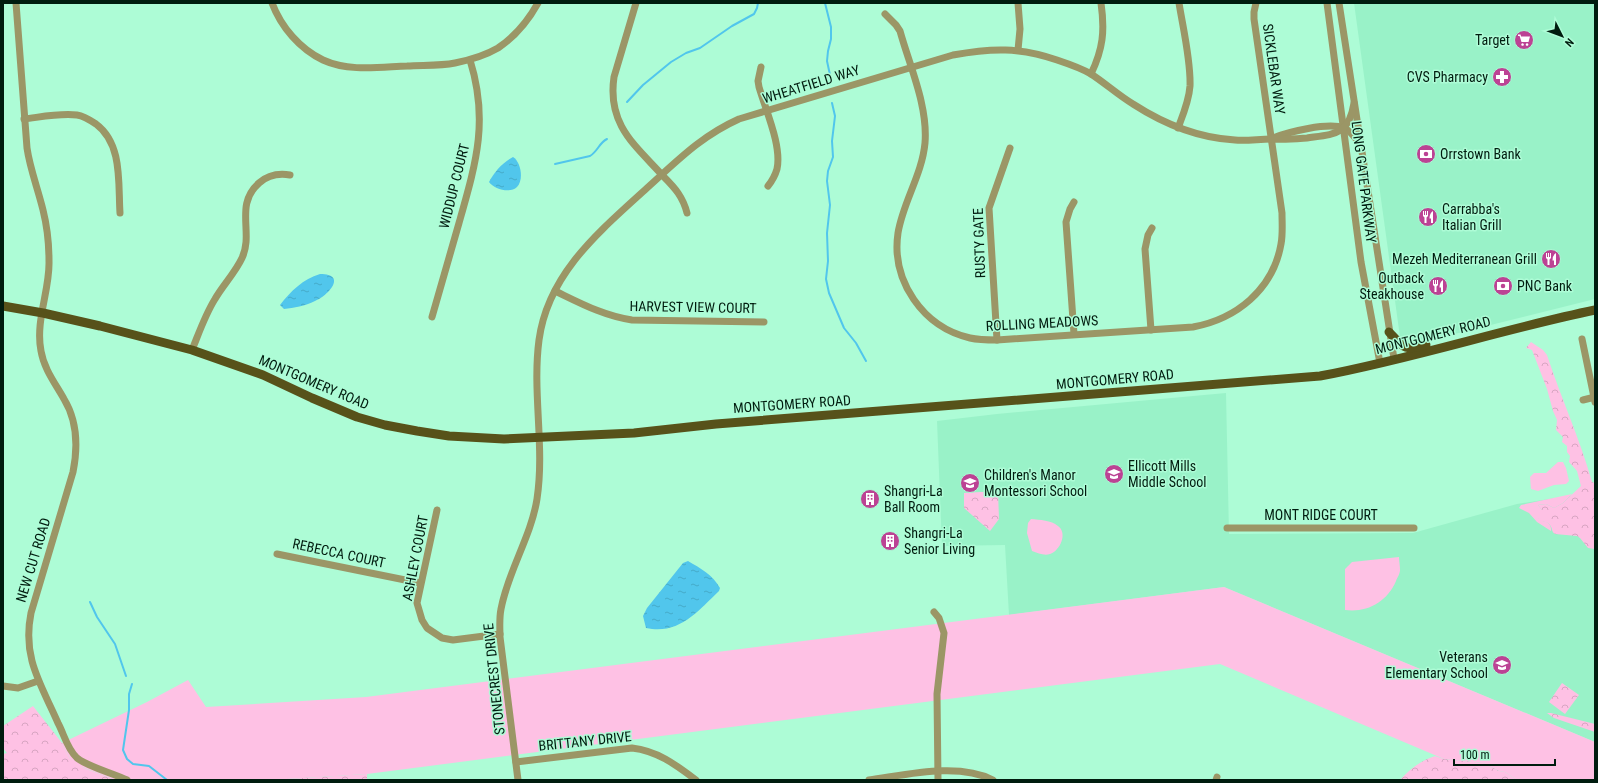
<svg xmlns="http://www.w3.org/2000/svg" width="1598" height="783" viewBox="0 0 1598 783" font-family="'Roboto Condensed',sans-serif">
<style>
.built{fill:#99f2c8}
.grass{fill:#fec1e4}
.forest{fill:url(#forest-crowns)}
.water{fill:url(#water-ripples)}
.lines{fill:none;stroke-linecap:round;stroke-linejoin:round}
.stream{stroke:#51c6ec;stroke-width:2}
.minor{stroke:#9b9666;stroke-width:7}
.major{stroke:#57521a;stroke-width:9}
.labels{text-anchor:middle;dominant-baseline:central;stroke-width:3;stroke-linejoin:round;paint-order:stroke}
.poi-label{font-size:14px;fill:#001c0f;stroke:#adfcd6;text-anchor:start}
.street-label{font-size:14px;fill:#001c0f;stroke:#adfcd6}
</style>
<defs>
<pattern id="forest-crowns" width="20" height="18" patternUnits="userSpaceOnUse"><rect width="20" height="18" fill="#fec1e4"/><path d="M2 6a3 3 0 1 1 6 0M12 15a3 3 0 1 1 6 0" fill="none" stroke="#d8a5c2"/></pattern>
<pattern id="water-ripples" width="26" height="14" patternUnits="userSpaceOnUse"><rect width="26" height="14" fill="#51c6ec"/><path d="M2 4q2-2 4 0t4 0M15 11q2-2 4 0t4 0" fill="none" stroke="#45aac9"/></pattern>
</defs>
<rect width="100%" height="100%" fill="#adfcd6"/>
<g class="built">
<polygon points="1354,3 1595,3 1595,299 1410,345 1400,337"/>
<polygon points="1226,393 1229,534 1413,533 1517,504 1595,492 1595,742 1224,587 1009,615 1005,545 942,546 937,421 997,414"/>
</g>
<g class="grass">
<polygon points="1558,462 1563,462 1566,468 1569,481 1566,484 1554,485 1538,491 1531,489 1530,477 1534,473 1546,473"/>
<path d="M1572 494 1563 503 1554 508 1546 504 1538 505 1542 510V521C1547 521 1552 525 1551 531L1537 522 1529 513 1519 508 1521 505Z"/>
<path d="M1031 519C1040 520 1051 520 1058 526 1068 533 1060 551 1050 554 1044 556 1038 553 1032 551L1027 533 1028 523Z"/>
<path d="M1399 557C1399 561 1400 566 1400 570 1400 574 1397 578 1396 581 1387 602 1367 613 1345 610V569L1352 562Z"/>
<polygon points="1224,587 1595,742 1595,780 1517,780 1505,772 1499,771 1483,763 1444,759 1220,664 367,774 271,780 115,780 77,765 70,759 62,743 147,702 188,680 206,707 366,697"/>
</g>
<g class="forest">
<path d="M1531 342 1543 350 1547 355C1561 398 1580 439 1592 482L1595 483V549L1588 548 1580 538 1577 536 1555 534C1551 531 1553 529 1550 525 1547 521 1542 522 1539 519L1538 515 1542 510 1538 505 1546 504 1554 508 1563 503 1581 486 1577 471 1569 462 1570 456 1567 452V446L1562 442 1563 437 1556 430 1557 420 1553 411 1547 389 1532 350 1526 348Z"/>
<polygon points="998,491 999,519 990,531 964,508 964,493"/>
<polygon points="1562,683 1579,695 1565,714 1549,702"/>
<polygon points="33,706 62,743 70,759 84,768 115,780 3,780 3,754 7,753 3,748 3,726"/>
<polygon points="1547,713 1551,713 1595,724 1595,732 1554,718"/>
<path d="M1435 756 1444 759 1483 763 1499 771 1505 772 1517 780H1400C1410 769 1420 761 1435 756Z"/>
<polygon points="367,774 367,780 271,780"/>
</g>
<g class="water">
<path d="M513 157C521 162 524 180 517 187 510 194 494 189 489 182 494 172 503 162 513 157Z"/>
<path d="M320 274C348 274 328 296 315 301 305 306 294 308 284 309L280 305C291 291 303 279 320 274Z"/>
<path d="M688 561C700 568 713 575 720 588L719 591C697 612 679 635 646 628L643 616 647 608 683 563Z"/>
</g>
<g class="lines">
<g class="stream">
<polyline points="825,3 831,27 831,39 828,51 827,61 830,75"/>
<polyline points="627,102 643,85 671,62 686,53 700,48 732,26 754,14 757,8 758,3"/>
<polyline points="832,103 835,116 832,141 833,157 828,171 827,181 830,205 827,233 828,261 826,279 829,293 844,328 856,343 866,361"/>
<path d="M555 164 590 156C598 151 599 143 607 139"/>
<polyline points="90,602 97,617 115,644 126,676"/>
<polyline points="132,684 129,694 129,710 123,750 127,759 133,764 149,766 167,780"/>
</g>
<g class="minor">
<path d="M16 3 27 148C30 169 38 189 43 210 47 226 49 243 49 261 50 290 35 321 41 351 44 369 55 383 64 399 78 422 78 447 73 472L31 613C22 658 41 684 58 723 64 734 67 749 77 758 88 767 113 773 127 780"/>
<path d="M272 3C281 27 300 49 323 60 349 72 380 67 407 66 423 65 440 66 455 63 470 60 486 55 498 48 516 36 528 21 538 3"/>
<path d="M636 3 614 77C607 125 635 145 664 177 675 188 683 197 687 213"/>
<polyline points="1018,3 1020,29 1018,50"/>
<polyline points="1327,3 1361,262 1380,363"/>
<polyline points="1339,3 1394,359"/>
<path d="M885 14 896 25 900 31C910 67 928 106 925 143 922 175 903 202 898 233 891 281 923 327 970 338 979 340 988 340 997 340L1193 327C1236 319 1273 290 1281 244 1283 234 1282 223 1282 213L1254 19V12L1256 3"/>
<path d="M761 67 758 81 759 87C766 111 782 146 777 169 775 176 772 181 768 186"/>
<path d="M1091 74C1103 49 1105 31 1101 3"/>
<path d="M24 119C41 117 59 113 77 115 84 116 90 120 96 124 123 144 118 184 120 213"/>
<path d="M1178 128C1183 115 1189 101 1190 86 1191 61 1183 28 1179 3"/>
<path d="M1273 138C1288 132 1328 122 1344 128 1349 130 1357 139 1359 144"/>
<path d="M555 291C580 303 604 316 632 320L764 322"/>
<path d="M432 317C441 286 450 255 459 223 476 163 489 121 470 60"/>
<polyline points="1151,330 1145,249 1148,235 1152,228"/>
<polyline points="1074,334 1066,222 1070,209 1074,202"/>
<polyline points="1582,339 1595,402"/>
<polyline points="997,340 989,208 1010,148"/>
<path d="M192 350C199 333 205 315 215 299 223 285 235 273 242 258 254 233 234 205 259 183 268 175 278 173 290 175"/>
<polyline points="1583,400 1595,397"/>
<polyline points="437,510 417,603 422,620 427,628 442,638 453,640 500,634"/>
<polyline points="1227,528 1414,528"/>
<polyline points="277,554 420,583"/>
<polyline points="934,612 939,618 944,633 937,694 938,780"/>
<polyline points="3,686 18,688 38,681"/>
<path d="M516 762 632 748C658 751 676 765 696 780"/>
<path d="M518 780 500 637C500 628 499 619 501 609 508 571 531 537 537 499 545 446 532 393 539 340 548 273 600 231 647 188 677 161 701 136 739 119L953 55C991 48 1020 47 1057 60 1069 64 1081 68 1091 74 1105 83 1118 95 1133 104 1164 124 1197 138 1235 140 1247 141 1259 139 1271 139 1284 140 1294 139 1307 138 1335 134 1349 135 1354 103"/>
<path d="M869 780C906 775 958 762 993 780"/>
<polyline points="1216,780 1217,777"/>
</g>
<g class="major">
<path d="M3 306 43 313 100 326 192 350 263 375 312 398 357 417 385 425 417 431 449 436 504 439 634 433 716 424 1320 376C1412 359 1503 329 1595 310"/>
<path d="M1389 332C1404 348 1404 351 1426 345"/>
</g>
</g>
<defs>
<symbol id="supermarket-disc" viewBox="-11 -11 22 22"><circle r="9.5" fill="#bc4294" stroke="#adfcd6"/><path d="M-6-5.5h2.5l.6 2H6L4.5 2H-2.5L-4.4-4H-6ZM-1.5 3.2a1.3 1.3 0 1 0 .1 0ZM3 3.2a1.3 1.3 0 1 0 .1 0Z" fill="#fff"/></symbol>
<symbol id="pharmacy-disc" viewBox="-11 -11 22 22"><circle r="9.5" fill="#bc4294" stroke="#adfcd6"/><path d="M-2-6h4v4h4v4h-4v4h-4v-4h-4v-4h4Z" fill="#fff"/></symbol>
<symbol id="bank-disc" viewBox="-11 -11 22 22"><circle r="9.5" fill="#bc4294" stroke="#adfcd6"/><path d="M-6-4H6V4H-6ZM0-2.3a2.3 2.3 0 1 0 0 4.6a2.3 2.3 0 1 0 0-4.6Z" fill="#fff"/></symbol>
<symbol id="restaurant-disc" viewBox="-11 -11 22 22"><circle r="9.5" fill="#bc4294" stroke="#adfcd6"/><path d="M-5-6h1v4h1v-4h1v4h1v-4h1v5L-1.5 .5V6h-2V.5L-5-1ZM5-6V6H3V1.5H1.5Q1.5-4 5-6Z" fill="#fff"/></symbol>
<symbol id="school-disc" viewBox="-11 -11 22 22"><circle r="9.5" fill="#bc4294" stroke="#adfcd6"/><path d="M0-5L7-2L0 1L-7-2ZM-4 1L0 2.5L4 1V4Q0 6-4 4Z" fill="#fff"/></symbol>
<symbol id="building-disc" viewBox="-11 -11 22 22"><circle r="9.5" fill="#bc4294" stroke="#adfcd6"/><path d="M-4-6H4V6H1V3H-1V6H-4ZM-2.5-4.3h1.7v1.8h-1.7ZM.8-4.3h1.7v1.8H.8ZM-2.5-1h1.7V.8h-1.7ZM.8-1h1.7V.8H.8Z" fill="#fff"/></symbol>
</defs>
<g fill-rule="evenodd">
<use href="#supermarket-disc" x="1513" y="29" width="22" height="22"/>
<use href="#pharmacy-disc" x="1491" y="66" width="22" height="22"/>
<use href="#bank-disc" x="1415" y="143" width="22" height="22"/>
<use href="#restaurant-disc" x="1417" y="206" width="22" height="22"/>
<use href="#restaurant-disc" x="1540" y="248" width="22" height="22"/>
<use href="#restaurant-disc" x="1427" y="275" width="22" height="22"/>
<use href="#bank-disc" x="1492" y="275" width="22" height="22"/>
<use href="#school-disc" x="1103" y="463" width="22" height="22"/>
<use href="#school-disc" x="959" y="472" width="22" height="22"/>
<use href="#building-disc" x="859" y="488" width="22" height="22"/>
<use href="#building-disc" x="879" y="530" width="22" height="22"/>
<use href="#school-disc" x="1491" y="654" width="22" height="22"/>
</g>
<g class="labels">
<g class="poi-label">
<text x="1510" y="40" text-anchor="end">Target</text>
<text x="1488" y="77" text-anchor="end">CVS Pharmacy</text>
<text x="1440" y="154">Orrstown Bank</text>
<text x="1442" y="209">Carrabba's<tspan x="1442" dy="16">Italian Grill</tspan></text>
<text x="1537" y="259" text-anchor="end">Mezeh Mediterranean Grill</text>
<text x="1424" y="278" text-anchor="end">Outback<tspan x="1424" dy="16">Steakhouse</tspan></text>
<text x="1517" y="286">PNC Bank</text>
<text x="1128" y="466">Ellicott Mills<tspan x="1128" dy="16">Middle School</tspan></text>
<text x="984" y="475">Children's Manor<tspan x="984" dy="16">Montessori School</tspan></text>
<text x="884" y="491">Shangri-La<tspan x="884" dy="16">Ball Room</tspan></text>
<text x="904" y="533">Shangri-La<tspan x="904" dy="16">Senior Living</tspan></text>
<text x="1488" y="657" text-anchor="end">Veterans<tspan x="1488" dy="16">Elementary School</tspan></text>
</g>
<g class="street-label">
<text transform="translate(1274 69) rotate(82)">SICKLEBAR WAY</text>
<text transform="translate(811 84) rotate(-17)">WHEATFIELD WAY</text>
<text transform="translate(1364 182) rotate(83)">LONG GATE PARKWAY</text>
<text transform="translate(454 186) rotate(-76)">WIDDUP COURT</text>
<text transform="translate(979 243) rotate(-92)">RUSTY GATE</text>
<text transform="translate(693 307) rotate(1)">HARVEST VIEW COURT</text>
<text transform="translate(1042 323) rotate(-3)">ROLLING MEADOWS</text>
<text transform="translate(1433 335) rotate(-14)">MONTGOMERY ROAD</text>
<text transform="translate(1115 379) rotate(-5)">MONTGOMERY ROAD</text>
<text transform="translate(314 382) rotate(23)">MONTGOMERY ROAD</text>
<text transform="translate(792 404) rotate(-4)">MONTGOMERY ROAD</text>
<text x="1321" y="515">MONT RIDGE COURT</text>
<text transform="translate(339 553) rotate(12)">REBECCA COURT</text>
<text transform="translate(415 558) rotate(-79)">ASHLEY COURT</text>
<text transform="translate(33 560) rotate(-73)">NEW CUT ROAD</text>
<text transform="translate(494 679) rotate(-96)">STONECREST DRIVE</text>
<text transform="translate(585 741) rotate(-6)">BRITTANY DRIVE</text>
</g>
</g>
<rect width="1598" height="783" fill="none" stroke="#001c0f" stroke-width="8"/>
<g transform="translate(1562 36) rotate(132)" stroke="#adfcd6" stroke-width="3" paint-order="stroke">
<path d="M0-3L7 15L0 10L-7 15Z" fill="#001c0f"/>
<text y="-6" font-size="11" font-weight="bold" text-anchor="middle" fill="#001c0f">N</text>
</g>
<path d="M1454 759v6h101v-6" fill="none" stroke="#001c0f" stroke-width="2"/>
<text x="1460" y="759" font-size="12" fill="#001c0f" stroke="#adfcd6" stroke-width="3" paint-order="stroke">100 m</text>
</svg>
